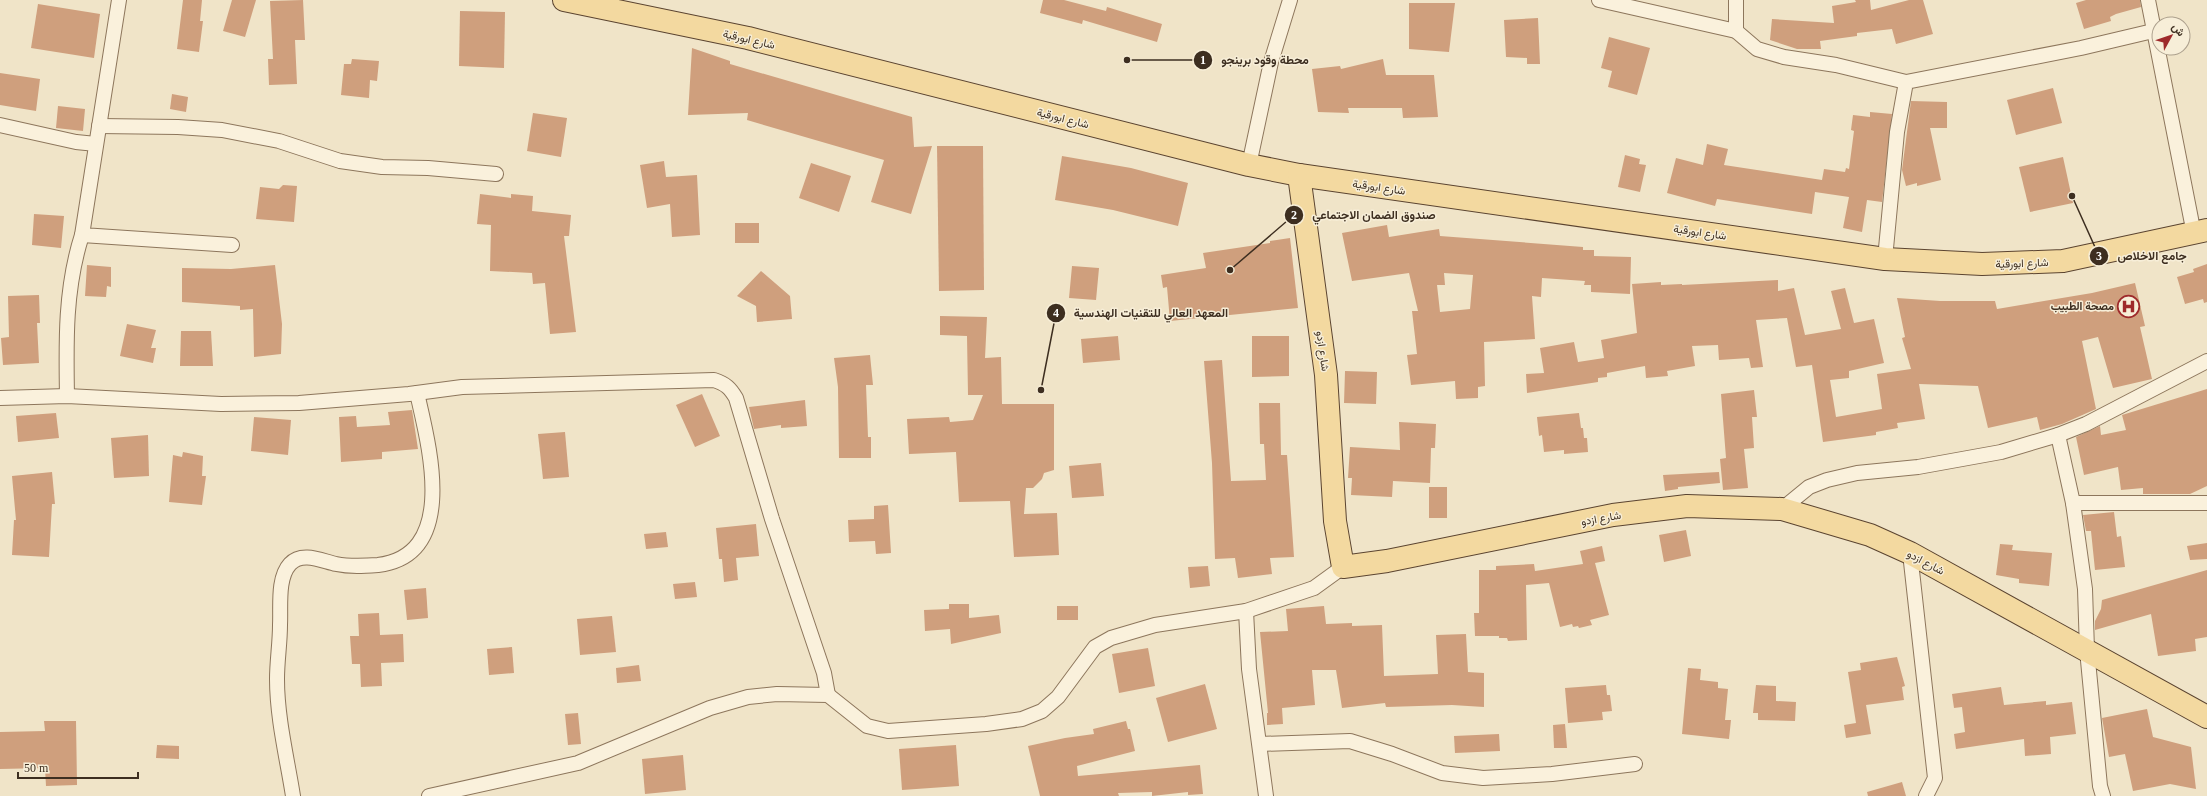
<svg xmlns="http://www.w3.org/2000/svg" width="2207" height="796" viewBox="0 0 2207 796" font-family="'Times New Roman',Vazirmatn,serif">
<style>
.building{fill:#cf9f7d;fill-rule:evenodd}
.lines{fill:none;stroke-linecap:round;stroke-linejoin:round}
.minor-casing{stroke:#8d765c;stroke-width:16}
.primary-casing{stroke:#5b4430;stroke-width:24}
.minor{stroke:#faf1dc;stroke-width:14}
.primary{stroke:#f3d9a0;stroke-width:22}
.labels{text-anchor:middle;dominant-baseline:central;stroke-width:3;stroke-linejoin:round;paint-order:stroke}
.street-label{font-size:11px;fill:#3d2e20;stroke:#f7eed8}
.poi-label{font-size:11px;font-weight:bold;fill:#3d2e20;stroke:#f7eed8;text-anchor:end}
.leader{fill:none;stroke:#3d2e20;stroke-width:1.5}
.callout-dot{fill:#3d2e20;stroke:#f7eed8;stroke-width:1.5}
.mark-label{font-size:12px;text-anchor:middle;font-weight:bold;fill:#fff}
.callout-label{font-size:12px;text-anchor:middle;font-weight:bold;fill:#3d2e20;stroke:#f7eed8;stroke-width:3;stroke-linejoin:round;paint-order:stroke}
</style>
<rect width="100%" height="100%" fill="#f0e4c8"/>
<g class="building">
<polygon points="183,0 202,0 200,21 203,21 199,52 177,49"/>
<polygon points="232,0 256,0 245,37 223,31"/>
<polygon points="303,0 305,40 295,40 297,84 269,85 268,59 273,59 270,1"/>
<polygon points="1043,0 1064,0 1106,11 1107,7 1162,24 1157,42 1083,20 1082,24 1040,13"/>
<polygon points="1855,0 1870,0 1871,10 1909,0 1923,0 1933,34 1896,44 1892,29 1857,33 1857,36 1820,41 1821,49 1797,49 1770,40 1772,19 1834,23 1832,6 1856,2"/>
<polygon points="2086,0 2140,0 2141,7 2116,14 2110,17 2111,21 2084,29 2076,3"/>
<polygon points="1409,3 1455,3 1449,52 1409,49"/>
<polygon points="38,4 100,14 94,58 31,48"/>
<polygon points="460,11 505,12 504,68 459,66"/>
<polygon points="1538,18 1540,64 1527,64 1527,58 1506,57 1504,20"/>
<polygon points="1609,37 1650,48 1637,95 1608,87 1612,71 1601,68"/>
<polygon points="692,48 730,61 730,64 912,117 914,147 932,146 911,214 871,202 884,160 747,120 748,113 688,115"/>
<polygon points="352,59 379,61 377,81 370,80 369,98 341,95 344,64 351,64"/>
<polygon points="1383,59 1386,75 1434,75 1438,117 1403,118 1402,108 1348,108 1349,113 1318,112 1312,69 1340,66 1341,69"/>
<polygon points="0,73 40,79 36,111 0,105"/>
<polygon points="2053,88 2062,123 2016,135 2007,100"/>
<polygon points="172,94 188,97 186,112 170,109"/>
<polygon points="1911,101 1947,102 1947,128 1930,128 1941,180 1917,186 1917,183 1906,186 1902,170"/>
<polygon points="58,106 85,109 83,131 56,128"/>
<polygon points="1870,112 1892,114 1882,202 1867,200 1862,232 1843,228 1849,197 1815,192 1812,214 1717,199 1715,206 1667,193 1676,158 1703,165 1707,144 1728,149 1724,165 1822,180 1824,169 1845,172 1846,168 1849,169 1854,131 1851,130 1853,115 1870,117"/>
<polygon points="533,113 567,118 561,157 527,151"/>
<polygon points="937,146 983,146 984,290 939,291"/>
<polygon points="1625,155 1640,159 1639,164 1646,165 1640,192 1618,187"/>
<polygon points="1062,156 1131,168 1188,183 1178,226 1113,210 1055,200"/>
<polygon points="2063,157 2073,203 2030,212 2019,167"/>
<polygon points="664,161 666,177 697,175 700,235 672,237 670,204 647,208 640,165"/>
<polygon points="811,163 851,176 839,212 799,198"/>
<polygon points="283,185 297,186 294,222 256,219 260,187 279,189"/>
<polygon points="480,194 511,198 511,194 533,196 532,211 571,215 569,236 564,236 576,332 550,334 545,283 533,284 532,273 490,271 491,225 477,224"/>
<polygon points="34,214 64,216 61,248 32,245"/>
<rect x="735" y="223" width="24" height="20"/>
<path d="M1387 225 1389 237 1439 229 1440 236 1583 247V250H1594V256L1631 257 1630 294 1591 292V285H1584L1585 281 1542 278 1541 297 1532 296 1535 339 1484 342 1485 386 1478 387V398L1456 399 1455 381 1411 385 1407 355 1417 354 1412 311H1418L1409 273 1352 281 1342 233ZM1444 273 1473 275 1470 309 1440 312 1437 285H1445Z"/>
<polygon points="1290,238 1298,308 1170,321 1167,287 1163,288 1161,275 1206,268 1203,253 1270,243 1270,241"/>
<polygon points="2207,264 2207,302 2204,303 2203,299 2185,304 2177,277 2194,272 2193,269"/>
<polygon points="87,265 111,267 111,287 107,286 106,297 85,296"/>
<polygon points="275,265 282,324 281,354 254,357 253,309 240,310 240,306 182,302 182,268 231,269"/>
<polygon points="1072,266 1099,268 1096,300 1069,298"/>
<polygon points="761,271 790,296 792,319 757,322 756,306 737,296"/>
<polygon points="1778,280 1778,291 1794,288 1805,335 1841,329 1831,291 1845,288 1854,323 1874,319 1884,363 1849,371 1849,378 1830,380 1836,417 1882,409 1877,374 1911,369 1902,338 1905,337 1897,298 1940,301 1995,301 1997,309 2092,293 2135,283 2145,326 2140,327 2152,379 2113,388 2098,337 2082,341 2096,409 2062,424 2040,430 2037,417 1988,428 1978,386 1919,384 1925,419 1897,423 1898,428 1876,432 1876,435 1823,442 1812,365 1796,367 1787,318 1756,320 1763,367 1751,368 1749,358 1719,360 1718,345 1692,346 1695,366 1667,371 1668,376 1646,378 1645,366 1607,373 1607,377 1598,378 1598,382 1527,393 1526,374 1544,373 1540,348 1574,342 1578,362 1604,358 1601,340 1637,333 1632,284 1661,282 1661,285 1682,284 1682,285"/>
<polygon points="39,295 40,323 37,323 39,363 3,365 1,338 9,337 8,296"/>
<polygon points="940,316 987,317 985,358 1001,357 1002,404 1054,404 1054,470 1044,473 1042,479 1033,488 1026,488 1024,514 1057,513 1059,555 1014,557 1010,501 959,502 956,452 909,454 907,419 949,417 950,422 973,420 983,395 968,395 967,336 940,335"/>
<polygon points="127,324 156,330 151,348 156,348 153,363 120,356"/>
<polygon points="181,331 211,331 213,366 180,366"/>
<polygon points="1118,336 1120,360 1083,363 1081,339"/>
<polygon points="1252,336 1289,336 1289,376 1252,377"/>
<polygon points="870,355 873,385 866,385 868,437 871,437 871,458 839,458 838,387 834,358"/>
<polygon points="1222,360 1231,481 1266,480 1264,444 1260,444 1259,403 1280,403 1281,455 1287,455 1294,557 1270,558 1272,574 1238,578 1235,558 1215,559 1212,463 1204,361"/>
<polygon points="1345,371 1377,372 1376,404 1344,403"/>
<polygon points="2207,389 2207,486 2190,494 2143,494 2143,488 2121,490 2118,467 2084,475 2076,437 2100,426 2101,435 2126,430 2122,415"/>
<polygon points="1754,390 1757,417 1752,417 1754,448 1744,449 1748,488 1723,490 1720,459 1726,458 1721,394"/>
<polygon points="702,394 720,436 695,447 676,405"/>
<polygon points="805,400 807,426 781,428 781,425 754,429 749,407"/>
<polygon points="412,410 418,449 382,452 382,459 341,462 339,417 356,416 357,427 390,425 388,412"/>
<polygon points="56,413 59,438 18,442 16,416"/>
<polygon points="1579,413 1581,428 1583,428 1584,438 1587,438 1588,452 1564,454 1564,450 1544,452 1542,435 1539,436 1537,417"/>
<polygon points="254,417 291,420 288,455 251,451"/>
<polygon points="1399,422 1436,424 1435,448 1431,448 1430,483 1393,481 1392,497 1351,495 1352,478 1348,478 1350,447 1400,450"/>
<polygon points="565,432 569,477 543,479 538,434"/>
<polygon points="148,435 149,476 114,478 111,438"/>
<polygon points="183,452 203,456 202,476 206,476 202,505 169,502 173,455 182,457"/>
<polygon points="1101,463 1104,496 1072,498 1069,466"/>
<polygon points="52,472 55,504 52,504 49,557 12,555 14,520 16,520 12,476"/>
<polygon points="1719,472 1720,483 1678,487 1678,489 1665,491 1663,475"/>
<rect x="1429" y="487" width="18" height="31"/>
<polygon points="888,505 891,553 876,554 875,541 849,542 848,520 874,519 874,506"/>
<polygon points="2114,512 2117,537 2121,536 2125,567 2095,570 2091,531 2086,531 2083,515"/>
<polygon points="756,524 759,556 736,558 738,580 724,582 722,559 719,559 716,528"/>
<polygon points="1686,530 1691,556 1664,562 1659,535"/>
<polygon points="666,532 668,547 646,549 644,534"/>
<polygon points="2207,543 2207,559 2190,560 2187,546"/>
<polygon points="2000,544 2013,545 2012,550 2052,553 2049,586 2019,583 2019,579 1996,575"/>
<polygon points="1602,546 1605,561 1595,563 1609,615 1590,620 1592,625 1579,628 1578,626 1573,627 1572,624 1560,627 1549,583 1526,585 1527,640 1508,641 1507,638 1499,638 1499,636 1475,636 1474,613 1479,613 1479,570 1496,570 1496,566 1534,564 1535,571 1583,564 1580,551"/>
<polygon points="1208,566 1210,586 1190,588 1188,567"/>
<polygon points="2207,570 2207,637 2195,639 2196,651 2158,656 2151,614 2095,630 2095,621 2101,609 2102,600"/>
<polygon points="695,582 697,597 675,599 673,584"/>
<polygon points="426,588 428,618 407,620 404,590"/>
<polygon points="949,604 969,604 969,618 999,615 1001,633 951,644 950,629 925,631 924,610 949,609"/>
<rect x="1057" y="606" width="21" height="14"/>
<polygon points="1324,606 1326,624 1352,623 1352,626 1382,625 1384,676 1438,674 1436,635 1466,634 1468,672 1484,673 1484,707 1452,705 1386,707 1385,703 1342,708 1336,670 1312,670 1315,705 1282,708 1283,724 1267,725 1267,713 1268,713 1260,632 1288,631 1286,609"/>
<polygon points="379,613 380,635 403,634 404,662 381,663 382,686 361,687 360,664 352,664 350,636 359,636 358,614"/>
<polygon points="612,616 616,652 580,655 577,619"/>
<polygon points="512,647 514,673 489,675 487,649"/>
<polygon points="1148,648 1155,686 1119,693 1112,654"/>
<polygon points="1897,657 1905,686 1902,687 1904,700 1866,705 1871,734 1846,738 1844,725 1856,723 1848,672 1861,670 1860,663"/>
<polygon points="639,665 641,681 617,683 616,668"/>
<polygon points="1688,668 1701,669 1700,680 1718,682 1718,688 1728,689 1725,720 1731,720 1729,739 1682,734"/>
<polygon points="1205,684 1217,729 1168,742 1156,698"/>
<polygon points="1606,685 1607,695 1610,695 1612,711 1602,712 1603,720 1568,723 1565,688"/>
<polygon points="1756,685 1776,686 1776,701 1796,702 1795,721 1758,720 1758,713 1753,713"/>
<polygon points="2001,687 2004,705 2046,701 2046,705 2072,702 2076,734 2050,737 2051,754 2025,756 2024,739 1956,749 1954,734 1965,732 1962,707 1954,708 1952,694"/>
<polygon points="2147,709 2153,737 2191,747 2196,789 2170,784 2133,791 2125,754 2109,757 2102,718"/>
<polygon points="578,713 581,744 568,745 565,714"/>
<polygon points="44,721 76,721 77,785 46,786 45,768 0,769 0,732 45,731"/>
<polygon points="1126,721 1128,729 1130,729 1135,751 1077,766 1078,776 1200,765 1203,794 1188,795 1188,792 1152,796 1152,792 1118,793 1119,796 1040,796 1028,746 1065,738 1094,734 1093,729"/>
<polygon points="1565,724 1567,748 1554,748 1553,725"/>
<polygon points="1499,734 1500,751 1455,753 1454,736"/>
<polygon points="157,745 179,746 179,759 156,758"/>
<polygon points="956,745 959,786 902,790 899,749"/>
<polygon points="683,755 686,790 645,794 642,759"/>
<polygon points="1902,782 1906,796 1868,796 1867,792"/>
</g>
<g class="lines">
<defs>
<g id="minor">
<polyline points="119,0 82,235 232,245"/>
<polyline points="1599,0 1736,31"/>
<polyline points="1736,0 1736,31 1757,49 1784,57 1836,65 1906,82"/>
<polyline points="2148,0 2194,234"/>
<polyline points="0,125 76,142 96,144"/>
<polyline points="99,126 178,127 222,130 279,141 340,161 382,167 428,168 496,174"/>
<polyline points="1249,165 1271,62 1290,0"/>
<polyline points="1885,259 1897,132 1906,82 2081,48 2153,31"/>
<path d="M67 396C66 341 65 288 82 235"/>
<path d="M0 398 67 396 221 404 299 403 409 394 462 387 714 380C726 384 730 388 736 398L772 519 824 673 828 695"/>
<polyline points="2058,435 2073,503 2085,589 2087,650 2100,786 2103,796"/>
<polyline points="2073,503 2207,503"/>
<polyline points="1782,509 1809,487 1827,480 1857,473 1918,467 2001,452 2058,435 2086,424 2207,361"/>
<polyline points="1910,553 1935,778 1926,796"/>
<polyline points="1246,611 1249,669 1266,796"/>
<polyline points="1260,744 1350,741 1392,754 1442,773 1483,778 1552,774 1635,764"/>
<path d="M293 796C287 758 277 718 277 679 277 661 280 643 280 625 281 607 277 578 290 564 302 551 322 561 336 564 350 567 364 566 378 565 459 555 429 446 417 393"/>
<polyline points="429,796 578,763 710,708 748,697 777,694 828,695 867,726 888,731 986,724 1022,719 1042,711 1058,697 1095,647 1111,638 1155,625 1246,611 1314,588 1343,567"/>
</g>
<g id="primary">
<polyline points="564,0 748,38 1249,165 1299,175 1885,259 1982,264 2063,261 2207,230"/>
<polyline points="1299,175 1326,375 1335,521 1343,567 1387,561 1613,515 1687,506 1782,509 1870,535 1910,553 2207,717"/>
</g>
</defs>
<use href="#minor" class="minor-casing"/>
<use href="#primary" class="primary-casing"/>
<use href="#minor" class="minor"/>
<use href="#primary" class="primary"/>
</g>
<defs>
<symbol id="hospital-ring" viewBox="-11 -11 22 22"><circle r="9.5" fill="#f7eed8" stroke="#9e2a2b" stroke-width="1.5"/><path d="M-5-5h3v3.5h4V-5h3V5h-3V1.5h-4V5h-3Z" fill="#9e2a2b"/></symbol>
</defs>
<g fill-rule="evenodd">
<use href="#hospital-ring" x="2116" y="294" width="25" height="25"/>
</g>
<g class="labels">
<g class="street-label">
<text transform="translate(749 39) rotate(13)">شارع ابورقية</text>
<text transform="translate(1063 118) rotate(14)">شارع ابورقية</text>
<text transform="translate(1379 187) rotate(8)">شارع ابورقية</text>
<text transform="translate(1700 232) rotate(8)">شارع ابورقية</text>
<text transform="translate(2022 263) rotate(-2)">شارع ابورقية</text>
<text transform="translate(1323 351) rotate(82)">شارع ازدو</text>
<text transform="translate(1601 518) rotate(-10)">شارع ازدو</text>
<text transform="translate(1926 562) rotate(28)">شارع ازدو</text>
</g>
<g class="poi-label">
<text x="2114" y="306">مصحة الطبيب</text>
</g>
</g>
<path class="leader" d="M1127 60L1203 60M1230 270L1294 215M2072 196L2099 256M1041 390L1056 313"/>
<g class="callout-dot">
<circle cx="1127" cy="60" r="4"/>
<circle cx="1230" cy="270" r="4"/>
<circle cx="2072" cy="196" r="4"/>
<circle cx="1041" cy="390" r="4"/>
<circle cx="1203" cy="60" r="10"/>
<circle cx="1294" cy="215" r="10"/>
<circle cx="2099" cy="256" r="10"/>
<circle cx="1056" cy="313" r="10"/>
</g>
<g class="mark-label">
<text x="1203" y="64">1</text>
<text x="1294" y="219">2</text>
<text x="2099" y="260">3</text>
<text x="1056" y="317">4</text>
</g>
<g class="callout-label">
<text x="1265" y="64">محطة وقود برينجو</text>
<text x="1374" y="219">صندوق الضمان الاجتماعي</text>
<text x="2152" y="260">جامع الاخلاص</text>
<text x="1151" y="317">المعهد العالي للتقنيات الهندسية</text>
</g>
<g transform="translate(2171 36) rotate(50)"><circle r="19" fill="#f7eed8" stroke="#ada18e"/>
<path d="M0-3L7 15L0 10L-7 15Z" fill="#9e2a2b"/>
<text y="-6" font-size="11" font-weight="bold" text-anchor="middle" fill="#3d2e20">ش</text>
</g>
<path d="M18 772v6h120v-6" fill="none" stroke="#3d2e20" stroke-width="2"/>
<text x="24" y="772" font-size="12" fill="#3d2e20" stroke="#f7eed8" stroke-width="3" paint-order="stroke">50 m</text>
</svg>
